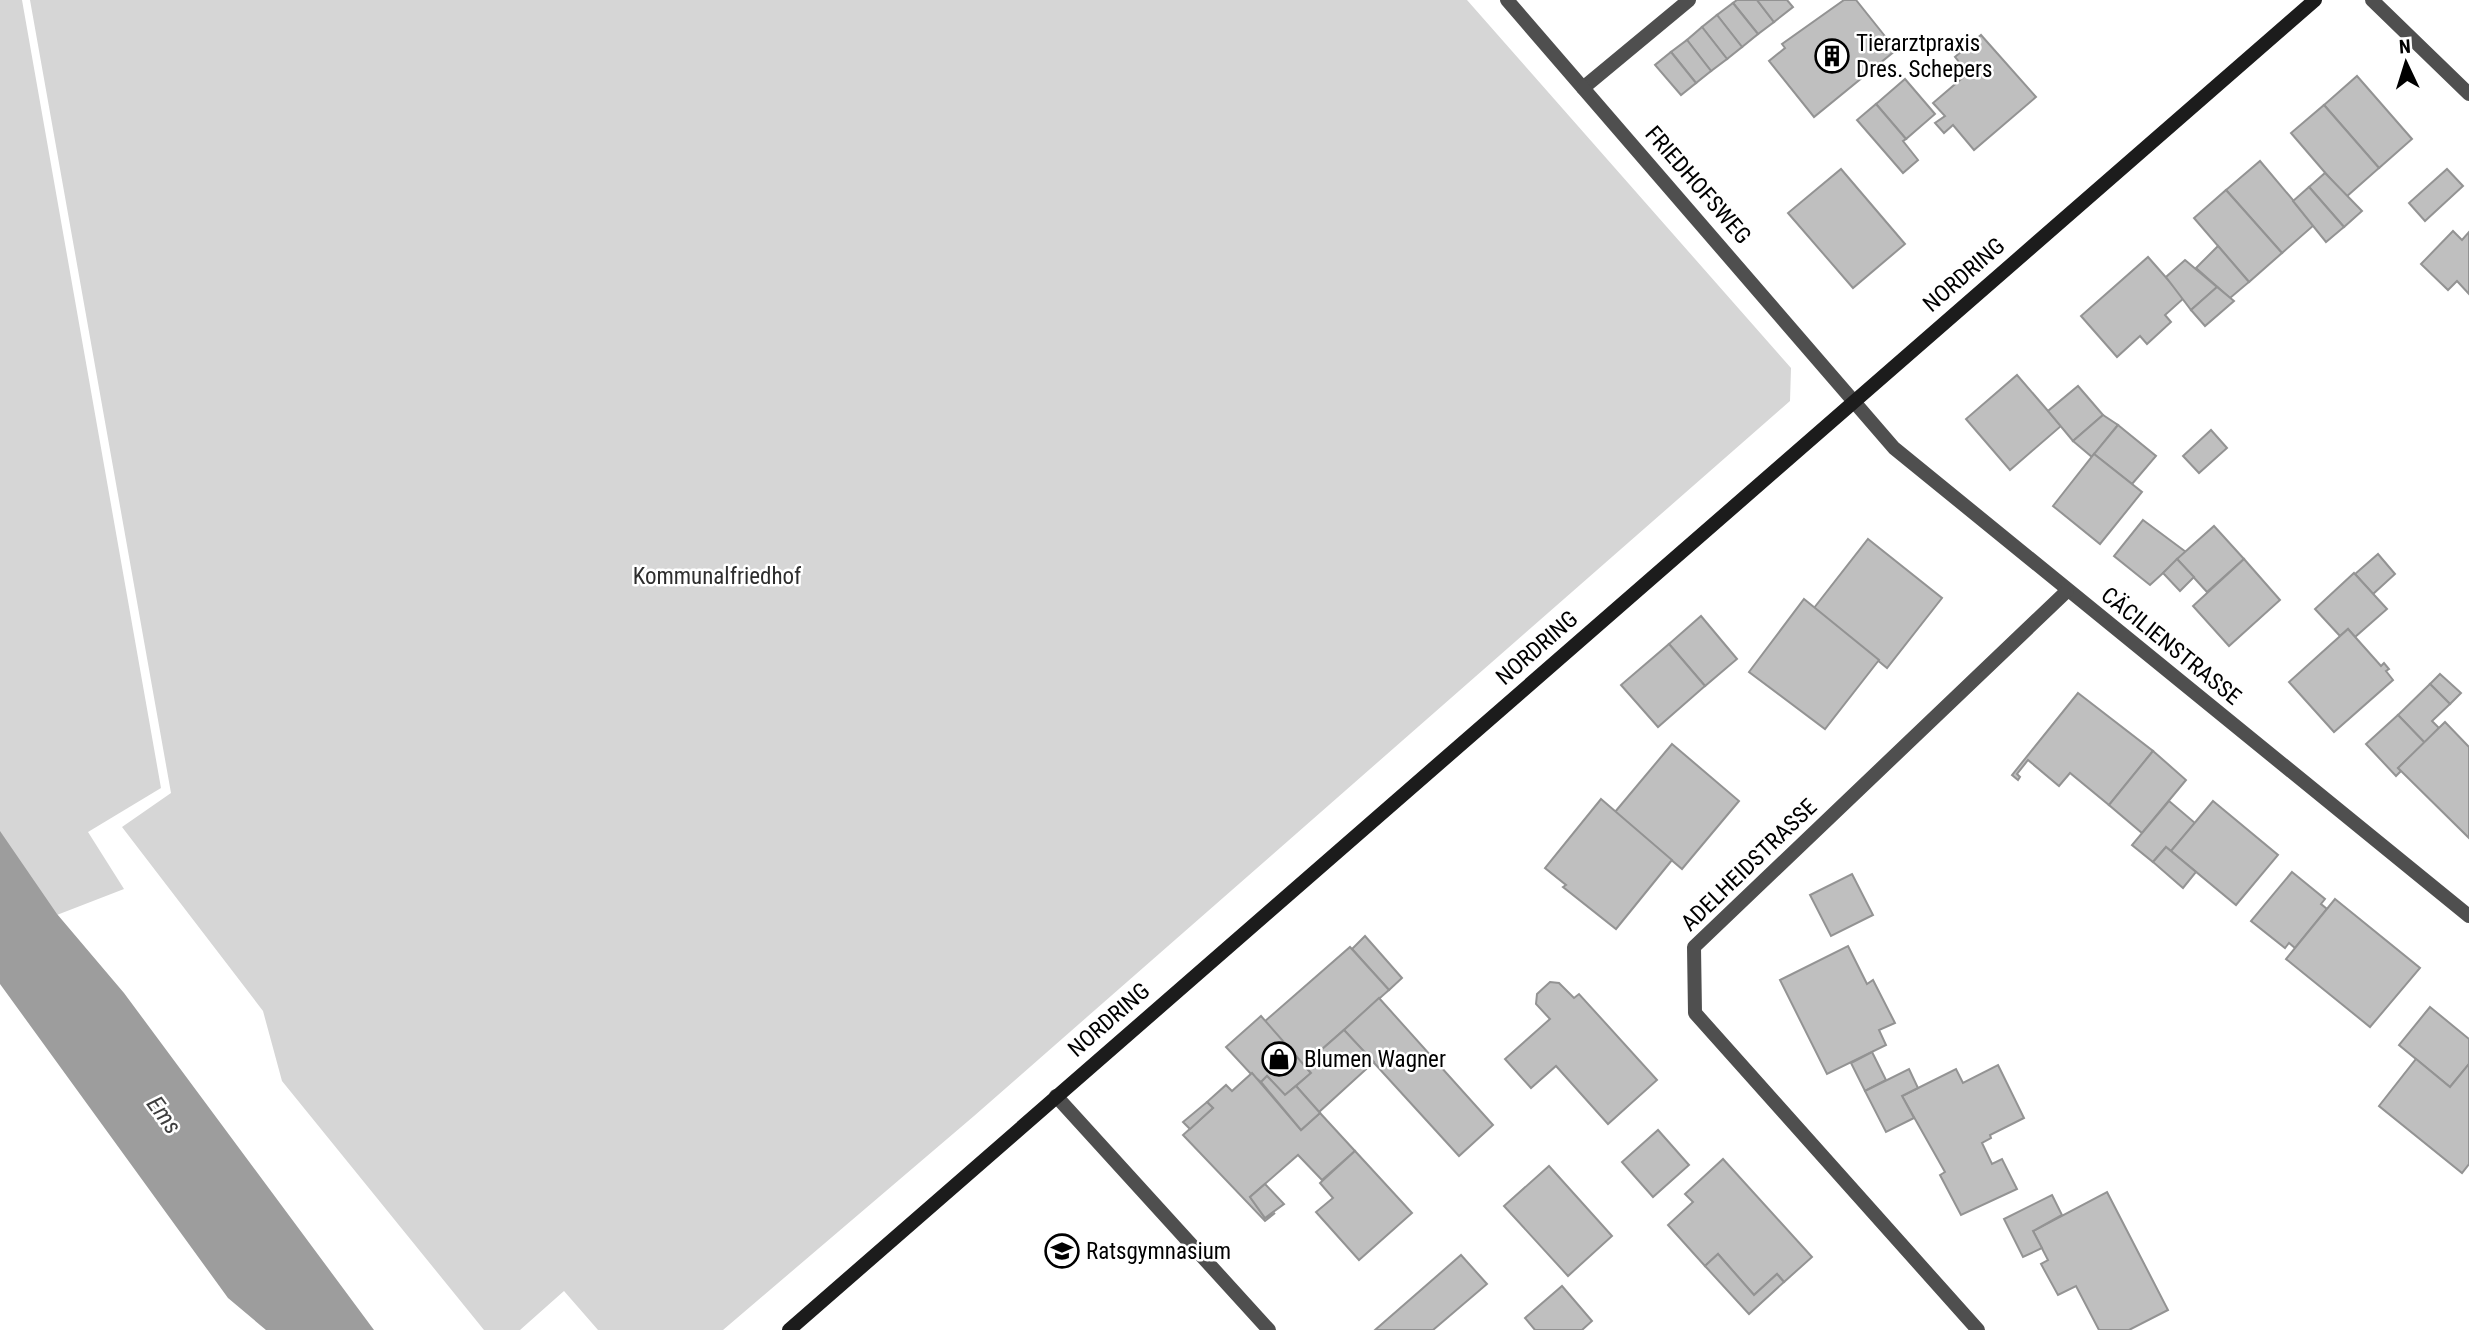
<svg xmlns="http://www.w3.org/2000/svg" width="2469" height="1330" viewBox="0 0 2469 1330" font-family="'Roboto Condensed',sans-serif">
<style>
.green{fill:#d6d6d6}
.water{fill:#9d9d9d}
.building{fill:#bfbfbf;stroke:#939393;stroke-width:2}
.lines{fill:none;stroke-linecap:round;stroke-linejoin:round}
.service{stroke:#4f4f4f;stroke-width:14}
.minor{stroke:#4f4f4f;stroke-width:14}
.secondary{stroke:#1c1c1c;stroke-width:14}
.labels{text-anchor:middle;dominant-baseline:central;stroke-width:5;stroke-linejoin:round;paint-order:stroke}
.poi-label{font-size:23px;fill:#000;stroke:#fff;text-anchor:start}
.street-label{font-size:23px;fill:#000;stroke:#fff}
.park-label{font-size:23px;fill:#2d2d2d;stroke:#fff}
.water-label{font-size:24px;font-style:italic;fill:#3e3e3e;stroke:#fff}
</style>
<rect width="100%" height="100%" fill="#fff"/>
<g class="green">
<polygon points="0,0 22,0 161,788 88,832 124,889 0,937"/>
<polygon points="30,0 1467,0 1791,368 1790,401 974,1116 723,1330 598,1330 564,1291 520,1330 484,1330 282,1081 263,1011 122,827 171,793"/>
</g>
<polygon class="water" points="0,831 57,914 124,993 374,1330 266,1330 228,1298 0,984"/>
<g class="building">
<polygon points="1737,0 1757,0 1774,22 1758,34 1733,3"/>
<polygon points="1757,0 1787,0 1793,7 1774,22"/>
<polygon points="1844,0 1856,0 1896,50 1814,117 1769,61 1785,48 1782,44"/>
<polygon points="1733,3 1758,34 1742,47 1717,15"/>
<polygon points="1717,15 1742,47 1727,59 1702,27"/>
<polygon points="1702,27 1727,59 1711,71 1687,40"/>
<polygon points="1981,35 2036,97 1974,150 1953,125 1944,133 1935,123 1945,116 1933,103 1968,73 1955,57"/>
<polygon points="1687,40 1711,71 1696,83 1671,52"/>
<polygon points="1671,52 1696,83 1681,95 1655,65"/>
<polygon points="2357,76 2412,139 2379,168 2324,105"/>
<polygon points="1905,79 1935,114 1906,139 1876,104"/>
<polygon points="1876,104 1906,139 1903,141 1918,160 1903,173 1857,120"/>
<polygon points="2324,105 2379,168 2346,197 2291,133"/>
<polygon points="2260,161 2314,225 2282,253 2226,190"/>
<polygon points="1841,169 1905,244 1853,288 1788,213"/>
<polygon points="2447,169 2463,186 2425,221 2409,203"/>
<polygon points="2325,173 2362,211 2344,227 2309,187"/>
<polygon points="2309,187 2344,227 2326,242 2293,201"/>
<polygon points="2226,190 2282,253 2249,282 2194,218"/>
<polygon points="2453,231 2462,240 2469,232 2469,294 2457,281 2448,290 2421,264"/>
<polygon points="2218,246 2249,282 2230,298 2196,268"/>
<polygon points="2148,257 2184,298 2165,315 2171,322 2147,344 2140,336 2117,357 2081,316"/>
<polygon points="2185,260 2217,287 2191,310 2166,277"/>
<polygon points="2217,287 2234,301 2205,326 2191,310"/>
<polygon points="2017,375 2061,426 2010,470 1966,419"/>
<polygon points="2078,386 2103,415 2073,441 2048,411"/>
<polygon points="2103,415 2118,425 2092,457 2073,441"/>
<polygon points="2118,425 2156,456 2132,484 2094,454"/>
<polygon points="2211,430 2227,448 2199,473 2183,456"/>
<polygon points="2094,454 2142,492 2100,544 2053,506"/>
<polygon points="2143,520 2186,552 2150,585 2114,556"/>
<polygon points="2214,526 2244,559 2207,592 2177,559"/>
<polygon points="1868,539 1942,598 1887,668 1814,608"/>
<polygon points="2378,554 2395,574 2373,594 2355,574"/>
<polygon points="2177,559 2194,577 2180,591 2163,573"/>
<polygon points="2244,559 2280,600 2229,646 2193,606"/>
<polygon points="2354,573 2387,609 2355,637 2348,629 2340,636 2315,609"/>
<polygon points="1804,599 1879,660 1825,729 1749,672"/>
<polygon points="1701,616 1737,659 1705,686 1669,644"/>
<polygon points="2348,629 2381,666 2384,663 2389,669 2386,671 2393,680 2334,732 2289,682"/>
<polygon points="1669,644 1705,686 1658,727 1621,685"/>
<polygon points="2440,674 2461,693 2450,704 2430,684"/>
<polygon points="2430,684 2450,704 2432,721 2439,728 2425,743 2398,715"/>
<polygon points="2078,693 2153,751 2109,805 2070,773 2059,786 2028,760 2017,774 2020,777 2018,780 2012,775"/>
<polygon points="2398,715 2425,743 2398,768 2401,771 2396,776 2366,744"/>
<polygon points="2445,722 2469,747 2469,838 2398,768"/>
<polygon points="1672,744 1739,801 1682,869 1615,812"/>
<polygon points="2153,751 2186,780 2142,833 2109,805"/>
<polygon points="1601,799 1672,860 1616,929 1563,887 1566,885 1545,868"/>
<polygon points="2169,801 2195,823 2171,851 2166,847 2153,862 2132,845"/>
<polygon points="2213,801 2278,855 2236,905 2171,851"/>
<polygon points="2166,847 2196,872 2183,888 2153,862"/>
<polygon points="2292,872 2325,899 2321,904 2327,909 2295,948 2289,943 2285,948 2251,921"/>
<polygon points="1852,874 1873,915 1831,936 1810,895"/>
<polygon points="2335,899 2420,968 2370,1027 2286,959"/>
<polygon points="1365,936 1402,978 1389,990 1352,949"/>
<polygon points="1848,946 1867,984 1873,980 1895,1023 1879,1030 1886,1045 1827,1074 1780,980"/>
<polygon points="1350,947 1389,990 1303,1066 1264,1022"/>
<polygon points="1550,982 1559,983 1574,998 1579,994 1657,1080 1608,1124 1556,1066 1531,1088 1505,1059 1550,1019 1536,1004 1537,994"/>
<polygon points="1379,998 1493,1125 1459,1156 1344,1030"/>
<polygon points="2430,1007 2469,1039 2469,1064 2450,1087 2399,1045"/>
<polygon points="1261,1016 1311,1073 1285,1095 1267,1076 1261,1082 1251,1074 1226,1047"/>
<polygon points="1344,1030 1374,1062 1319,1112 1296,1086 1311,1073 1304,1065"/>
<polygon points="1872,1052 1886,1080 1865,1091 1851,1063"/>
<polygon points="2416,1059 2450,1087 2469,1064 2469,1164 2462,1173 2379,1106"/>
<polygon points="1998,1065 2024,1118 1990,1135 1991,1138 1982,1143 1992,1164 2002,1159 2017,1189 1961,1215 1940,1175 1945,1172 1902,1096 1956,1069 1963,1083"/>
<polygon points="1909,1069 1918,1088 1902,1096 1914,1118 1886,1132 1865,1091"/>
<polygon points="1252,1073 1301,1130 1320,1113 1355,1151 1322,1180 1298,1155 1250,1197 1265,1218 1275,1213 1265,1221 1183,1135 1213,1108 1207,1102 1226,1085 1232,1091"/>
<polygon points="1267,1076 1285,1095 1296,1086 1320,1113 1301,1130 1261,1082"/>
<polygon points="1207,1102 1213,1108 1190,1129 1183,1122"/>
<polygon points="1658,1130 1689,1165 1653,1197 1622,1162"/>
<polygon points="1355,1151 1412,1213 1359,1260 1316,1212 1333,1198 1320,1183"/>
<polygon points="1723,1159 1812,1257 1784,1282 1777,1274 1754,1295 1718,1254 1705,1266 1668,1225 1693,1202 1685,1194"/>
<polygon points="1549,1166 1612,1236 1568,1276 1504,1206"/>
<polygon points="1265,1184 1284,1204 1265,1218 1250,1197"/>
<polygon points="2107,1192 2168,1310 2129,1330 2099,1330 2076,1286 2058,1295 2041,1264 2048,1260 2033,1231"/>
<polygon points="2052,1195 2062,1215 2033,1231 2042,1248 2023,1257 2004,1219"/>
<polygon points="1718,1254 1754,1295 1777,1274 1784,1282 1749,1314 1705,1266"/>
<polygon points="1461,1255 1487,1284 1433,1330 1375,1330"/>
<polygon points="1562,1286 1592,1321 1582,1330 1535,1330 1525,1318"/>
</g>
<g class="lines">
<polyline class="service" points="1583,88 1689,0"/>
<g class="minor">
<polyline points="1507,0 1894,448 2469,916"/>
<polyline points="2372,0 2469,94"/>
<polyline points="1056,1096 1269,1330"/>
<polyline points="1978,1330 1695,1013 1694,947 2067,591"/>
</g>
<polyline class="secondary" points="789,1330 2315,0"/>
</g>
<defs>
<symbol id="building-ring" viewBox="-11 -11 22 22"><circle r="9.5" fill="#fff" stroke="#000" stroke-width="1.5"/><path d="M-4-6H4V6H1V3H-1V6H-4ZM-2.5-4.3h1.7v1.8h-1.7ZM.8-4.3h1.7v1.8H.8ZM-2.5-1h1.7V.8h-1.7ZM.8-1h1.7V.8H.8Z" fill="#000"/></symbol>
<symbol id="shop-ring" viewBox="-11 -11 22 22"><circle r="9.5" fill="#fff" stroke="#000" stroke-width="1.5"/><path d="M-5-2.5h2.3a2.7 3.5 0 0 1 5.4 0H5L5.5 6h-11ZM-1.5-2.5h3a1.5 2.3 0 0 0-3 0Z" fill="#000"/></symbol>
<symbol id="school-ring" viewBox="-11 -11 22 22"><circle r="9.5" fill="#fff" stroke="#000" stroke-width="1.5"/><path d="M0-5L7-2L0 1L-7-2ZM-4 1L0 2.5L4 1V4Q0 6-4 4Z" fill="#000"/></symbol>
</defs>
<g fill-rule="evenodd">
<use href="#building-ring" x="1813" y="37" width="38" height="38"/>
<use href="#shop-ring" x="1260" y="1040" width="38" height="38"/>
<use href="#school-ring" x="1043" y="1232" width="38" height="38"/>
</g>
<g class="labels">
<g class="poi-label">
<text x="1856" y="43">Tierarztpraxis<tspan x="1856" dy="26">Dres. Schepers</tspan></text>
<text x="1304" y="1059">Blumen Wagner</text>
<text x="1086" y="1251">Ratsgymnasium</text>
</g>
<g class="street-label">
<text transform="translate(1698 185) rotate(49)">FRIEDHOFSWEG</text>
<text transform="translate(1964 275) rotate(-41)">NORDRING</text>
<text transform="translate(2171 646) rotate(39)">CÄCILIENSTRASSE</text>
<text transform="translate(1537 648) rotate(-41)">NORDRING</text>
<text transform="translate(1749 865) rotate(-44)">ADELHEIDSTRASSE</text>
<text transform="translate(1109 1020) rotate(-41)">NORDRING</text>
</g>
<g class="park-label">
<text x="717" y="576">Kommunalfriedhof</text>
</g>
<g class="water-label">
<text transform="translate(164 1115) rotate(54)">Ems</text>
</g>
</g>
<g transform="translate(2406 63) rotate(356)" stroke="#ffffff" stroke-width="5" paint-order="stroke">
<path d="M0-5L12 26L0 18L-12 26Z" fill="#000000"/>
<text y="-10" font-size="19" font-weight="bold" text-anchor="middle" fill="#000000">N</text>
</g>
</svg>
